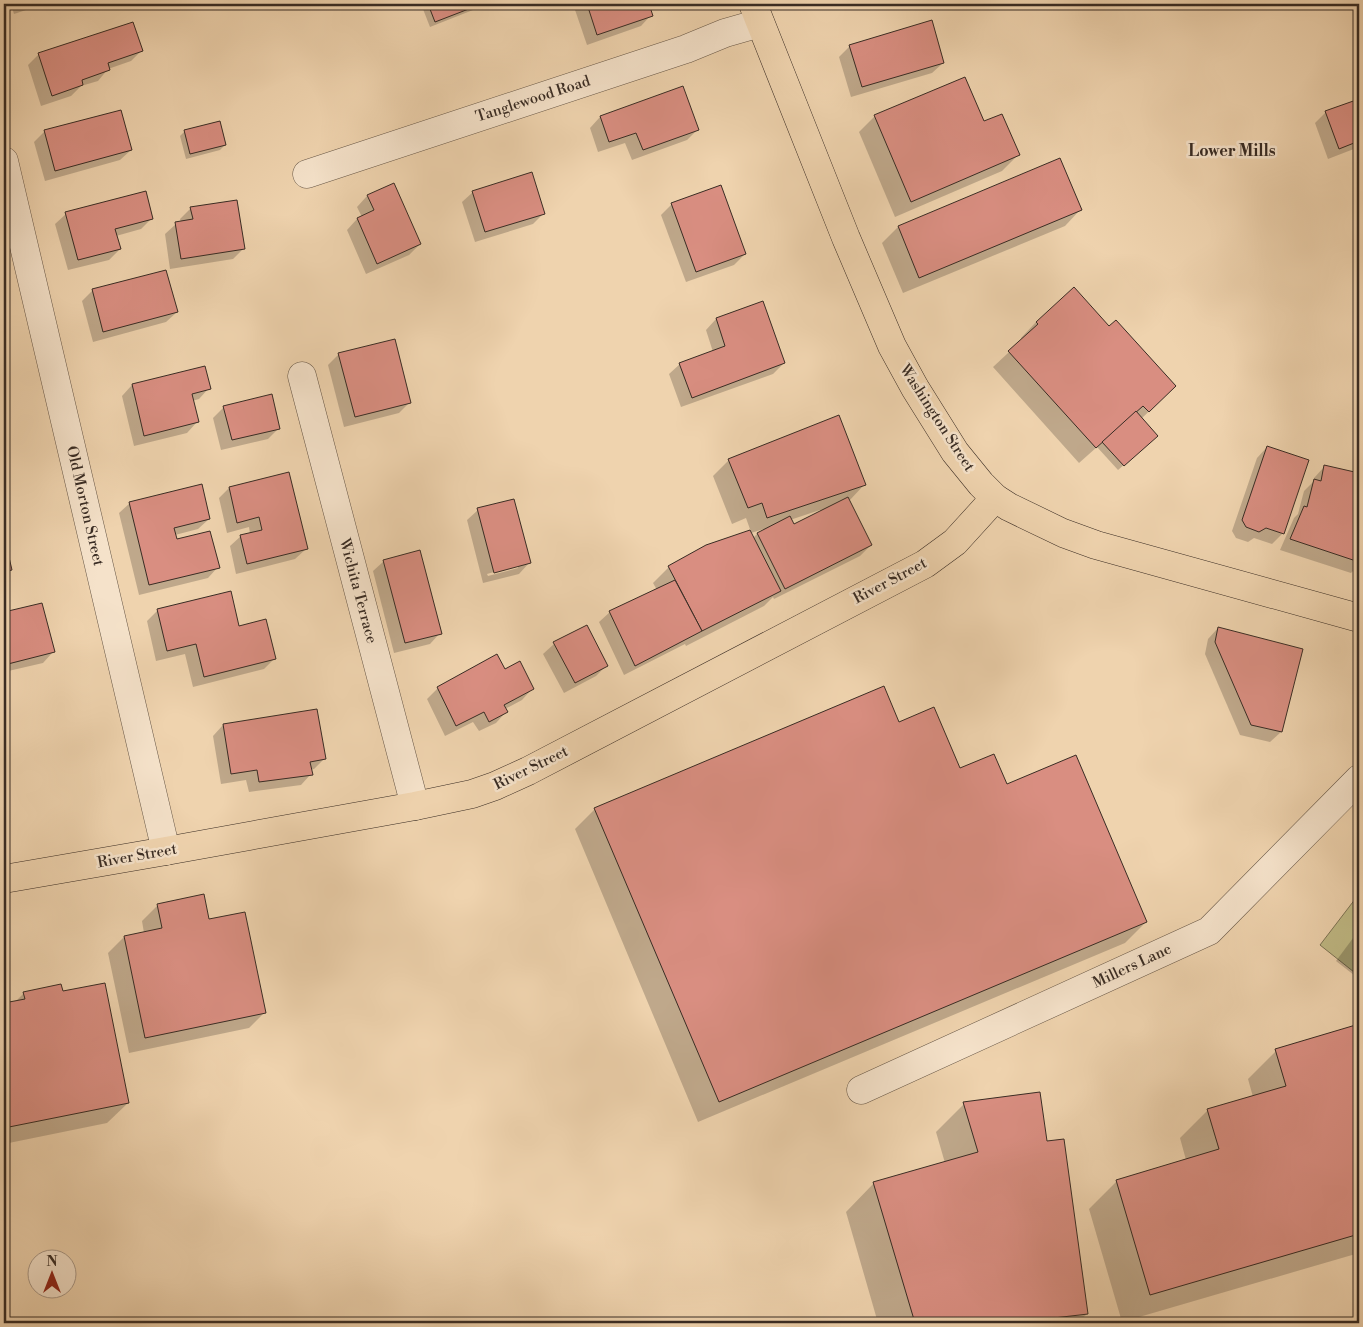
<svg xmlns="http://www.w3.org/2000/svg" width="1363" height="1327" viewBox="0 0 1363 1327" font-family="'Libre Bodoni',serif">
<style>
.green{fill:#c0ba85;stroke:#7c7354}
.shadow{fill:#0003;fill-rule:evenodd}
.building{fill:#d98e81;stroke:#392c24}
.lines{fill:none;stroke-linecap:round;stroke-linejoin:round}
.minor-casing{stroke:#665646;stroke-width:29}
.major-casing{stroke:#392c24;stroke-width:29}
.minor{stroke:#f5e2ca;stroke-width:28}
.major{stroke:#efd3ae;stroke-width:28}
.labels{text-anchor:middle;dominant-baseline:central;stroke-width:5;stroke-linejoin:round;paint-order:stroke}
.street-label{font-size:15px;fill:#392c24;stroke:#f5e2ca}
.neighbourhood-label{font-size:16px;font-weight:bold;fill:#392c24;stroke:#f5e2ca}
</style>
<rect width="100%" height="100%" fill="#efd3ae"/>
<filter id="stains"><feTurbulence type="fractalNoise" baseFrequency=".004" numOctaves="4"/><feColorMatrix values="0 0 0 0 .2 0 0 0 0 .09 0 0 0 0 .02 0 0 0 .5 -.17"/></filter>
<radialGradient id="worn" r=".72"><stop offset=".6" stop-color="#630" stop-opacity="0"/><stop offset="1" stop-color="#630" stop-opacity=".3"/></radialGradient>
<polygon class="green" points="1359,894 1359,976 1320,945"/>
<g class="shadow">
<polygon points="11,4 44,4 14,14"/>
<polygon points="421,4 477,4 478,5 473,10 430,27"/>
<polygon points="573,4 647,4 651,15 641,26 587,45"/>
<polygon points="850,46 943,63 932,73 851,97 839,57"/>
<polygon points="141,51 131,61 108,69 98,81 81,86 71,96 41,106 28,65 39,54"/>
<polygon points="683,88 698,129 687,140 632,160 625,143 598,152 590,128 600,117"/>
<polygon points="1359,100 1359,147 1328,159 1315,123 1326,112"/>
<polygon points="875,116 1018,155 1002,171 895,217 859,132"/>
<polygon points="45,131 131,150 120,160 45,181 34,142"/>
<polygon points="185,131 225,145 220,150 186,159 180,136"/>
<polygon points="1059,160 1080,210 1065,226 903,293 882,243 898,227"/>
<polygon points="473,192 544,213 533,224 475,242 462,202"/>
<polygon points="367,196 420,244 409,255 366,274 347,230 357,219 362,217 357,207"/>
<polygon points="672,204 745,254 734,265 686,282 661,215"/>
<polygon points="191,208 243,249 233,259 170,269 165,234 176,224 181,223 180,219"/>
<polygon points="66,214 152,218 141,229 116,236 120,249 109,260 68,270 55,224"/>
<polygon points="93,290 177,312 166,322 93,342 82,301"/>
<polygon points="762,303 784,363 773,374 681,407 669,374 680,364 713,352 706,330 716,319"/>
<polygon points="1036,322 1109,328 1159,402 1141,419 1152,441 1118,470 1097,447 1079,463 993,367 1022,340 1021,338"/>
<polygon points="339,354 410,402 399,413 344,427 328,365"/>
<polygon points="132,385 209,388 199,399 192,401 197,422 187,433 134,446 122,396"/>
<polygon points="224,407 279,428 268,439 221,450 213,418"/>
<polygon points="1267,447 1283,533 1272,544 1254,538 1248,542 1236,538 1232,531 1257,458"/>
<path d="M729 460 864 485 849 501 871 545 860 556 774 599 773 597 764 606 686 646 685 644 624 675 599 622 610 612 657 590 653 583 669 567 707 546 751 532 746 518 732 524 713 476ZM820 510 821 512 793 526 790 520ZM764 529V530L757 534 753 538 751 533Z"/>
<polygon points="1324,467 1359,474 1359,565 1351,573 1280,550 1294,518 1298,514 1304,491 1313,482 1314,478"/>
<polygon points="229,488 306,549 295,559 236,574 230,546 241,536 250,534 249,527 227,533 219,498"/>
<polygon points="130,503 209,519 198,529 175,535 176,541 218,567 208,578 139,595 119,513"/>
<path d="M478 510 529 563 519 574 483 583 467 520ZM518 565V568L488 576 487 574Z"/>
<polygon points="4,541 10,569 4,576"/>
<polygon points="384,561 440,633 430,644 394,653 373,571"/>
<polygon points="230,593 238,627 275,658 264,669 193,687 185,654 156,661 147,621 157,611"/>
<polygon points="41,604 53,652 43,663 4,672 4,613"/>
<polygon points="1218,628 1281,732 1270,742 1240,735 1205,654 1208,639"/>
<polygon points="554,644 607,665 596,676 564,693 543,654"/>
<polygon points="504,671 532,689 522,700 505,709 506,712 496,723 479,731 473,722 445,736 427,699 438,688"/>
<polygon points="898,723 959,770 1006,786 1146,922 1125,943 698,1122 575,829 595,809"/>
<polygon points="223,725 324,759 314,769 310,770 311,774 301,785 249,792 246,780 221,784 213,736"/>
<polygon points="158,905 208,921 265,1012 249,1028 129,1053 108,953 124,937 144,933 142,921"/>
<polygon points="1359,930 1359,979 1336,961"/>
<polygon points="62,992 128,1103 107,1123 4,1144 4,1004 15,1002 24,993"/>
<polygon points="1359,1026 1359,1253 1122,1322 1089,1209 1117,1181 1186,1160 1180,1138 1208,1110 1253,1097 1248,1079 1276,1051"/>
<polygon points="964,1104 1046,1142 1087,1314 1077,1323 878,1323 846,1212 874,1183 945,1163 936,1132"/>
</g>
<g class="building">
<polygon points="428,4 479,4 479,5 435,22"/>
<polygon points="587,4 649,4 653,16 597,35"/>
<polygon points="932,20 944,63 862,87 849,45"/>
<polygon points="133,22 143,51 108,63 110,70 82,80 83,85 52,96 38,53"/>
<polygon points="965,77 984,121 1002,114 1020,155 911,202 874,115"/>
<polygon points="683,86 699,130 643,150 636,133 609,142 600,116"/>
<polygon points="1359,99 1359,141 1339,149 1325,111"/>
<polygon points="121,110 132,150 55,171 44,130"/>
<polygon points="220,121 226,145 190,154 184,130"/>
<polygon points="1060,158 1082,210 919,278 898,226"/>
<polygon points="532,172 545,214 485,232 472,191"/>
<polygon points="394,183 421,244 377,264 357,218 374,210 367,195"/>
<polygon points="721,185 746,254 696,272 671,203"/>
<polygon points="146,191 153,219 115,229 121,249 78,260 65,212"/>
<polygon points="237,200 245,249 181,259 175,222 193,219 190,207"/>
<polygon points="166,270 178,312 103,332 92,289"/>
<polygon points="1074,287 1109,326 1116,320 1176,386 1149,412 1143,406 1096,448 1008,351 1038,324 1036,322"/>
<polygon points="763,301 785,363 692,398 679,363 725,346 716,318"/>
<polygon points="395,339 411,403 355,417 338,353"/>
<polygon points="205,366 211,389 192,394 199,422 144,436 132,384"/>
<polygon points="272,394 280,429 232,440 223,406"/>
<polygon points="1136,411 1158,436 1124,466 1102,442"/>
<polygon points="839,415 866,485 767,518 762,503 748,508 728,459"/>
<polygon points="1267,446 1309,460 1284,534 1266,528 1259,532 1246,527 1242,520"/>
<polygon points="1324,465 1359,473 1359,562 1290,539 1304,506 1307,507 1314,479 1321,481"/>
<polygon points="289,472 308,549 247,564 240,535 262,530 259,517 237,523 229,487"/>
<polygon points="202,484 210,519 174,528 177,539 210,531 220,568 149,585 129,502"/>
<polygon points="848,497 872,545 785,589 757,533 790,516 794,524"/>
<polygon points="514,499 531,563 494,573 477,508"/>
<polygon points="750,530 781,591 702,631 668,566 706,545"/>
<polygon points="4,536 12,570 4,572"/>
<polygon points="420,550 442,634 405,643 383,560"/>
<polygon points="675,580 702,631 635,666 609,611"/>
<polygon points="231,591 239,626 266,619 276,659 204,677 196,644 167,651 157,609"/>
<polygon points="42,603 55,652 4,665 4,612"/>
<polygon points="587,625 608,666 575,683 553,642"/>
<polygon points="1218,627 1303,649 1282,732 1251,725 1215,642"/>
<polygon points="497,654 505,669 520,661 534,689 504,705 508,712 489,722 484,712 456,726 437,687"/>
<polygon points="884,686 899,722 934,707 960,768 994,754 1007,784 1076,755 1147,922 719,1102 594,808"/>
<polygon points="317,709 326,759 310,762 313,775 259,782 257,770 231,774 223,724"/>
<polygon points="204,894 209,919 245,912 266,1013 145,1038 124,936 162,928 157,904"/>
<polygon points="105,983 129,1103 4,1128 4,1003 25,999 23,992 61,984 63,991"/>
<polygon points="1359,1024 1359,1234 1150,1295 1116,1180 1219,1149 1207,1109 1286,1086 1275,1049"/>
<polygon points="1040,1092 1047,1141 1064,1139 1088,1314 1011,1323 915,1323 873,1182 978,1152 963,1102"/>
</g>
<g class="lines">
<defs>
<g id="minor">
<polyline points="4,161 166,851"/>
<polyline points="307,174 686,49 725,33 760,23"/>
<polyline points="302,376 415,806"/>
<polyline points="861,1090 1209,931 1359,779"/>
</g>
<g id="major">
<polyline points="753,4 846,238 892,346 915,388 955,452 981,484 995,498 1009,507 1063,533 1096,545 1359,618"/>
<polyline points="4,879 166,851 415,806 472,794 495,786 528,771 925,564 955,542 995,498"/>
</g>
</defs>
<use href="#minor" class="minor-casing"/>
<use href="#major" class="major-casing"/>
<use href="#minor" class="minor"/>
<use href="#major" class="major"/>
</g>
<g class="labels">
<g class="street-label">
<text transform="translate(533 99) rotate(-18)">Tanglewood Road</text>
<text transform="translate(937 418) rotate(57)">Washington Street</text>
<text transform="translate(85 506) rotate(77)">Old Morton Street</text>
<text transform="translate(890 581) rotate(-28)">River Street</text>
<text transform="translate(358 591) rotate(75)">Wichita Terrace</text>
<text transform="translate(531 768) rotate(-26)">River Street</text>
<text transform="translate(137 856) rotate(-10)">River Street</text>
<text transform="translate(1132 966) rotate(-25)">Millers Lane</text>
</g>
<g class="neighbourhood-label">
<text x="1232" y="151">Lower Mills</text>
</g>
</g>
<rect width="1363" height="1327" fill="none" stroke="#efd3ae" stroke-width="20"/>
<rect x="5" y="5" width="1353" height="1317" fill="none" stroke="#392c24" stroke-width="2.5"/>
<rect x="10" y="10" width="1343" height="1307" fill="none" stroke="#392c24"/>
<g transform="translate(52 1274)"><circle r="24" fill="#f5e2ca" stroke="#aa9988"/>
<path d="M0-4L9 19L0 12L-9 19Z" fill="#8f2418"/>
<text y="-8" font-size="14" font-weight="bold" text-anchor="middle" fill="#392c24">N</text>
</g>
<rect width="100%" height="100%" filter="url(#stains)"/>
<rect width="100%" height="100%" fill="url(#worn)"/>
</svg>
